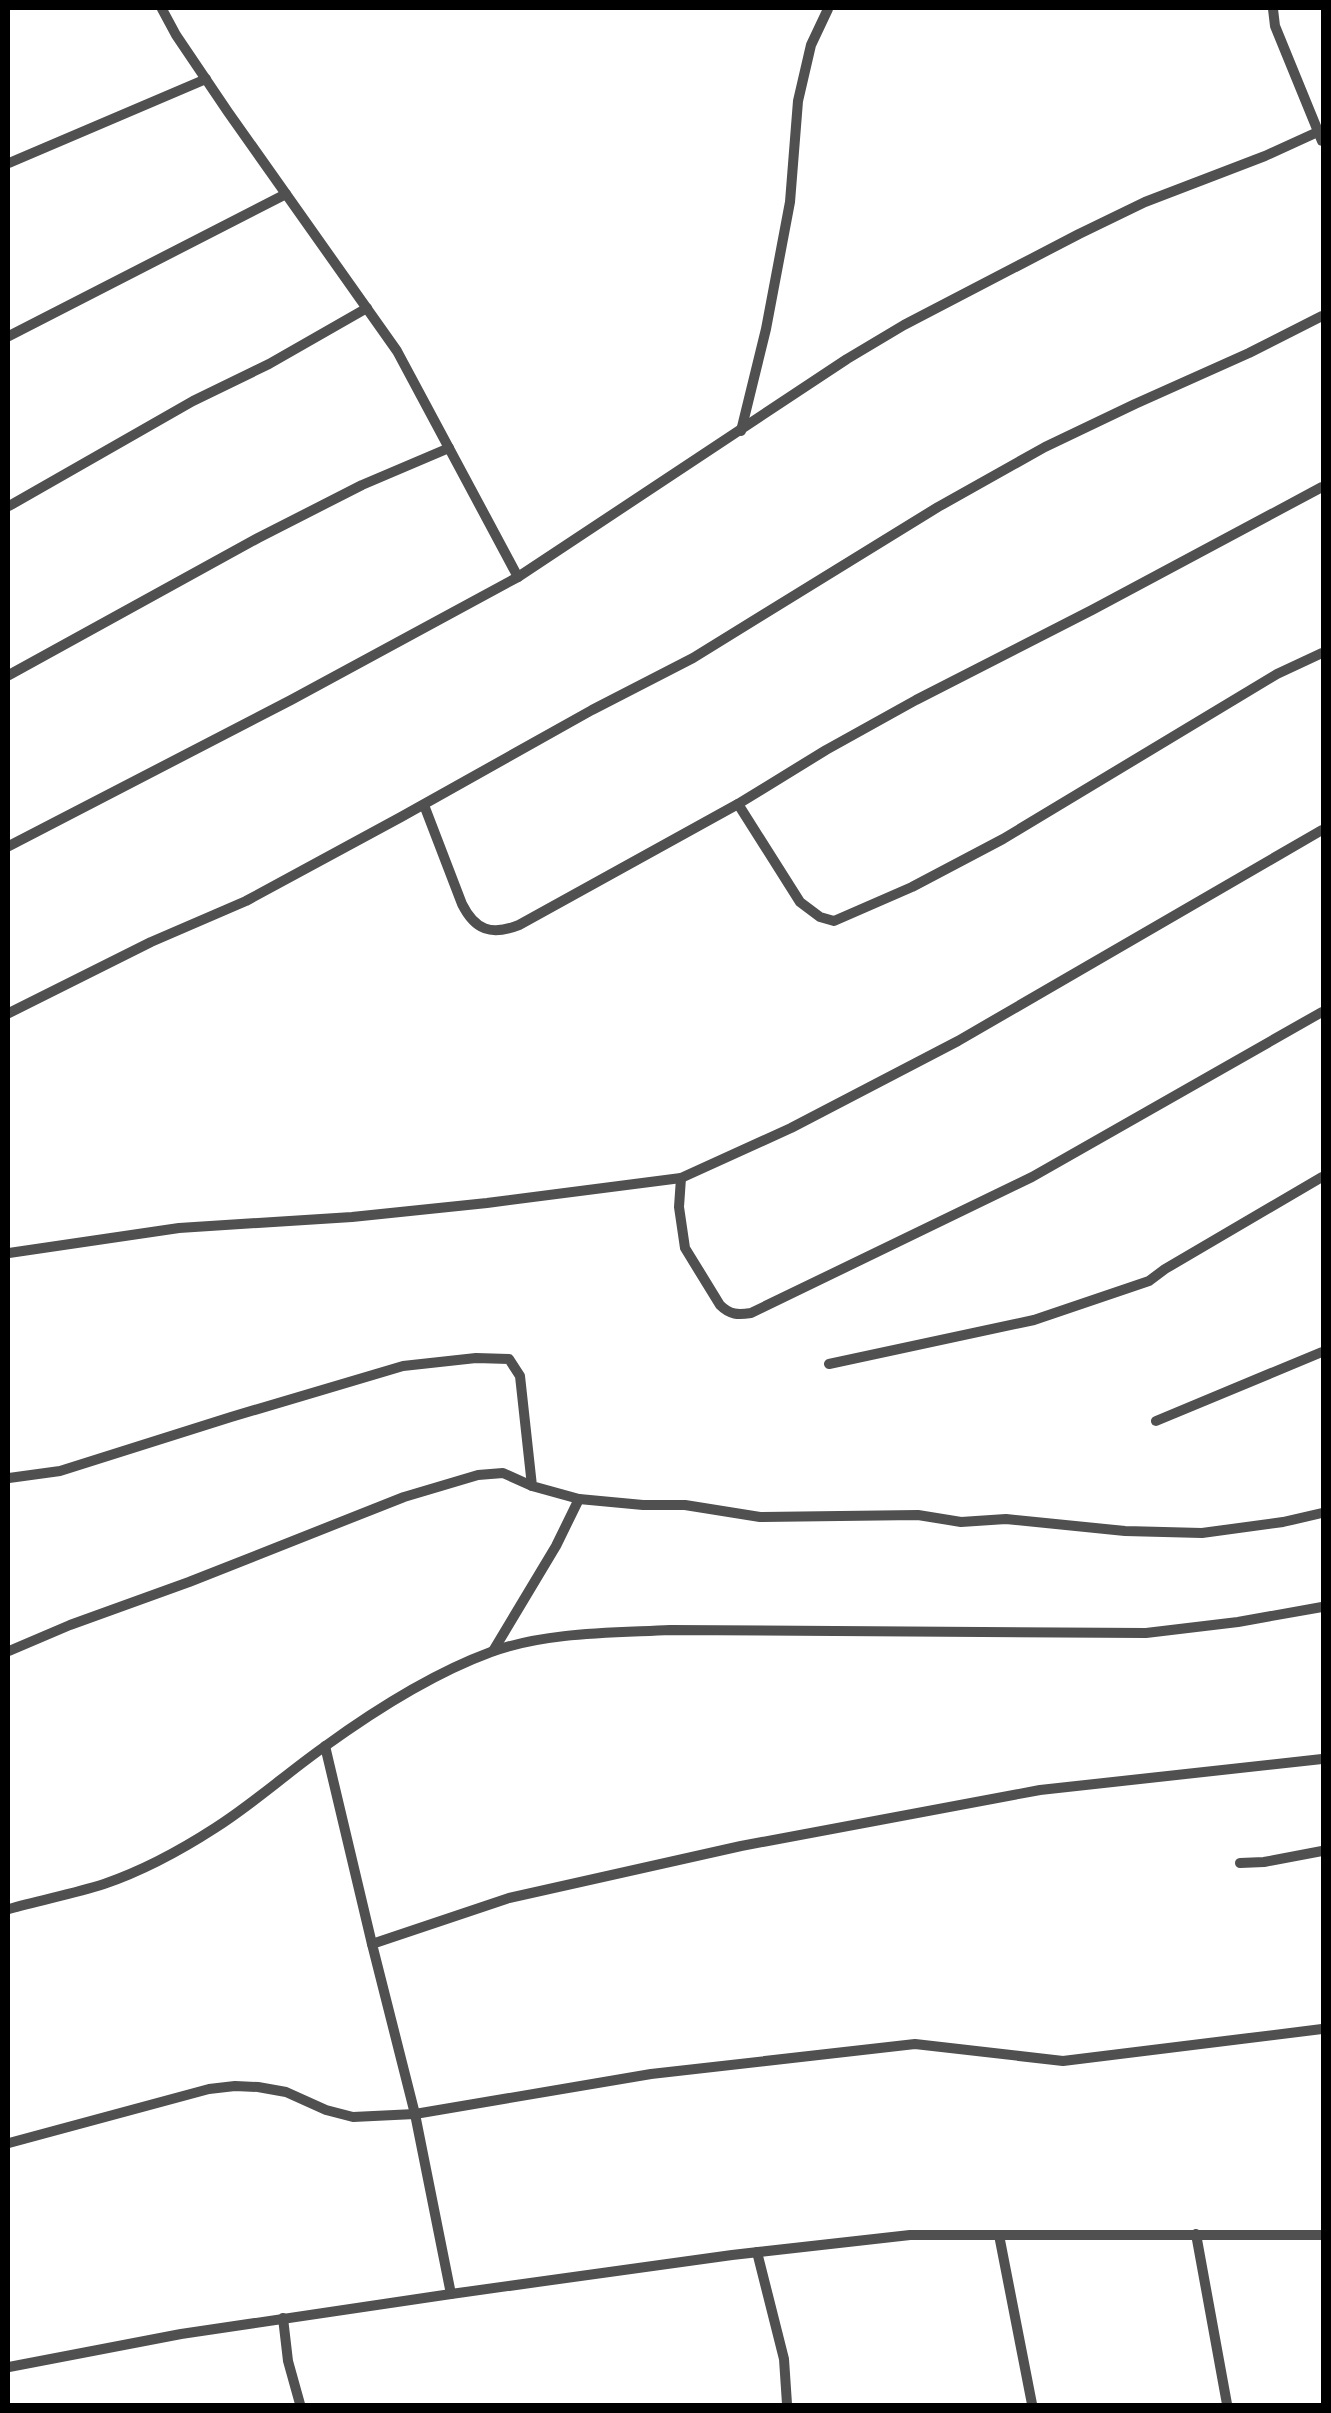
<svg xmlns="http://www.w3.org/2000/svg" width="1331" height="2413" viewBox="0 0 1331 2413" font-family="'Exo 2',sans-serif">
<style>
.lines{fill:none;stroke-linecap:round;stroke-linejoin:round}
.minor{stroke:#505050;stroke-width:10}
</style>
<rect width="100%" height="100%" fill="#fff"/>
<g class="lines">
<g class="minor">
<polyline points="162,9 176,35 228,112 397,351 518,577"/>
<polyline points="1273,9 1275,26 1322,141"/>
<polyline points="9,163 206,79"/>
<polyline points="9,336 286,194"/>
<polyline points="741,431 766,329 790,202 798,101 811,45 828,9"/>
<polyline points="9,506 193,401 269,364 367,308"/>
<polyline points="9,675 258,538 362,485 449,448"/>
<polyline points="738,804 800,902 820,917 834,921 912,887 1003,839 1277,674 1322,653"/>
<path d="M424 805 462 904C475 930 491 936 519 925L738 804 826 750 916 700 1092 610 1322 487"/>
<polyline points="9,846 291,700 518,577 847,359 904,325 1079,234 1145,202 1265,156 1322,130"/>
<polyline points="9,1013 151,942 246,901 401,817 592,710 693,658 938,507 1045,447 1135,404 1249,353 1322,316"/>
<path d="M681 1178 679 1207 685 1248 720 1305C730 1315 738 1315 751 1313L1032 1177 1322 1012"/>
<polyline points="9,1253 179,1228 352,1217 487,1203 681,1178 791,1128 958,1041 1322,830"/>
<polyline points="829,1364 1034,1320 1149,1281 1165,1269 1322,1177"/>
<polyline points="1156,1421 1322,1352"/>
<polyline points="9,1478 60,1471 231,1417 403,1366 476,1358 509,1359 520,1376 532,1486 579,1499 643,1505 685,1505 760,1517 918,1515 961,1522 1006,1519 1125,1531 1202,1533 1283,1522 1322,1513"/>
<polyline points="9,1651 70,1625 189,1582 404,1497 478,1475 503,1473 532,1486"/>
<polyline points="493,1651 556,1546 579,1499"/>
<polyline points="325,1746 372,1944"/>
<polyline points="1240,1863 1264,1862 1322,1851"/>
<path d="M9 1909C40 1900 73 1894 104 1884 142 1871 181 1850 215 1828 253 1804 287 1773 324 1747 375 1710 431 1674 491 1652 546 1632 611 1633 670 1630L1146 1633 1238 1622 1322 1607"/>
<polyline points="9,2143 209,2089 235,2086 258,2087 286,2092 326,2110 353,2117 415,2114 651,2074 915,2044 1063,2061 1322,2029"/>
<polyline points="1196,2234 1227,2404"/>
<polyline points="999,2235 1032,2404"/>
<polyline points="757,2252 784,2359 787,2404"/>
<polyline points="451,2294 415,2114 372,1944 509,1898 741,1846 1040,1790 1322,1759"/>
<polyline points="283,2318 288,2361 300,2404"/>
<polyline points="9,2367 181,2334 451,2294 732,2255 910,2235 1322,2235"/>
</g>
</g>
<rect width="1331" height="2413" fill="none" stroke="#000000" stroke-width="20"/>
</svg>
